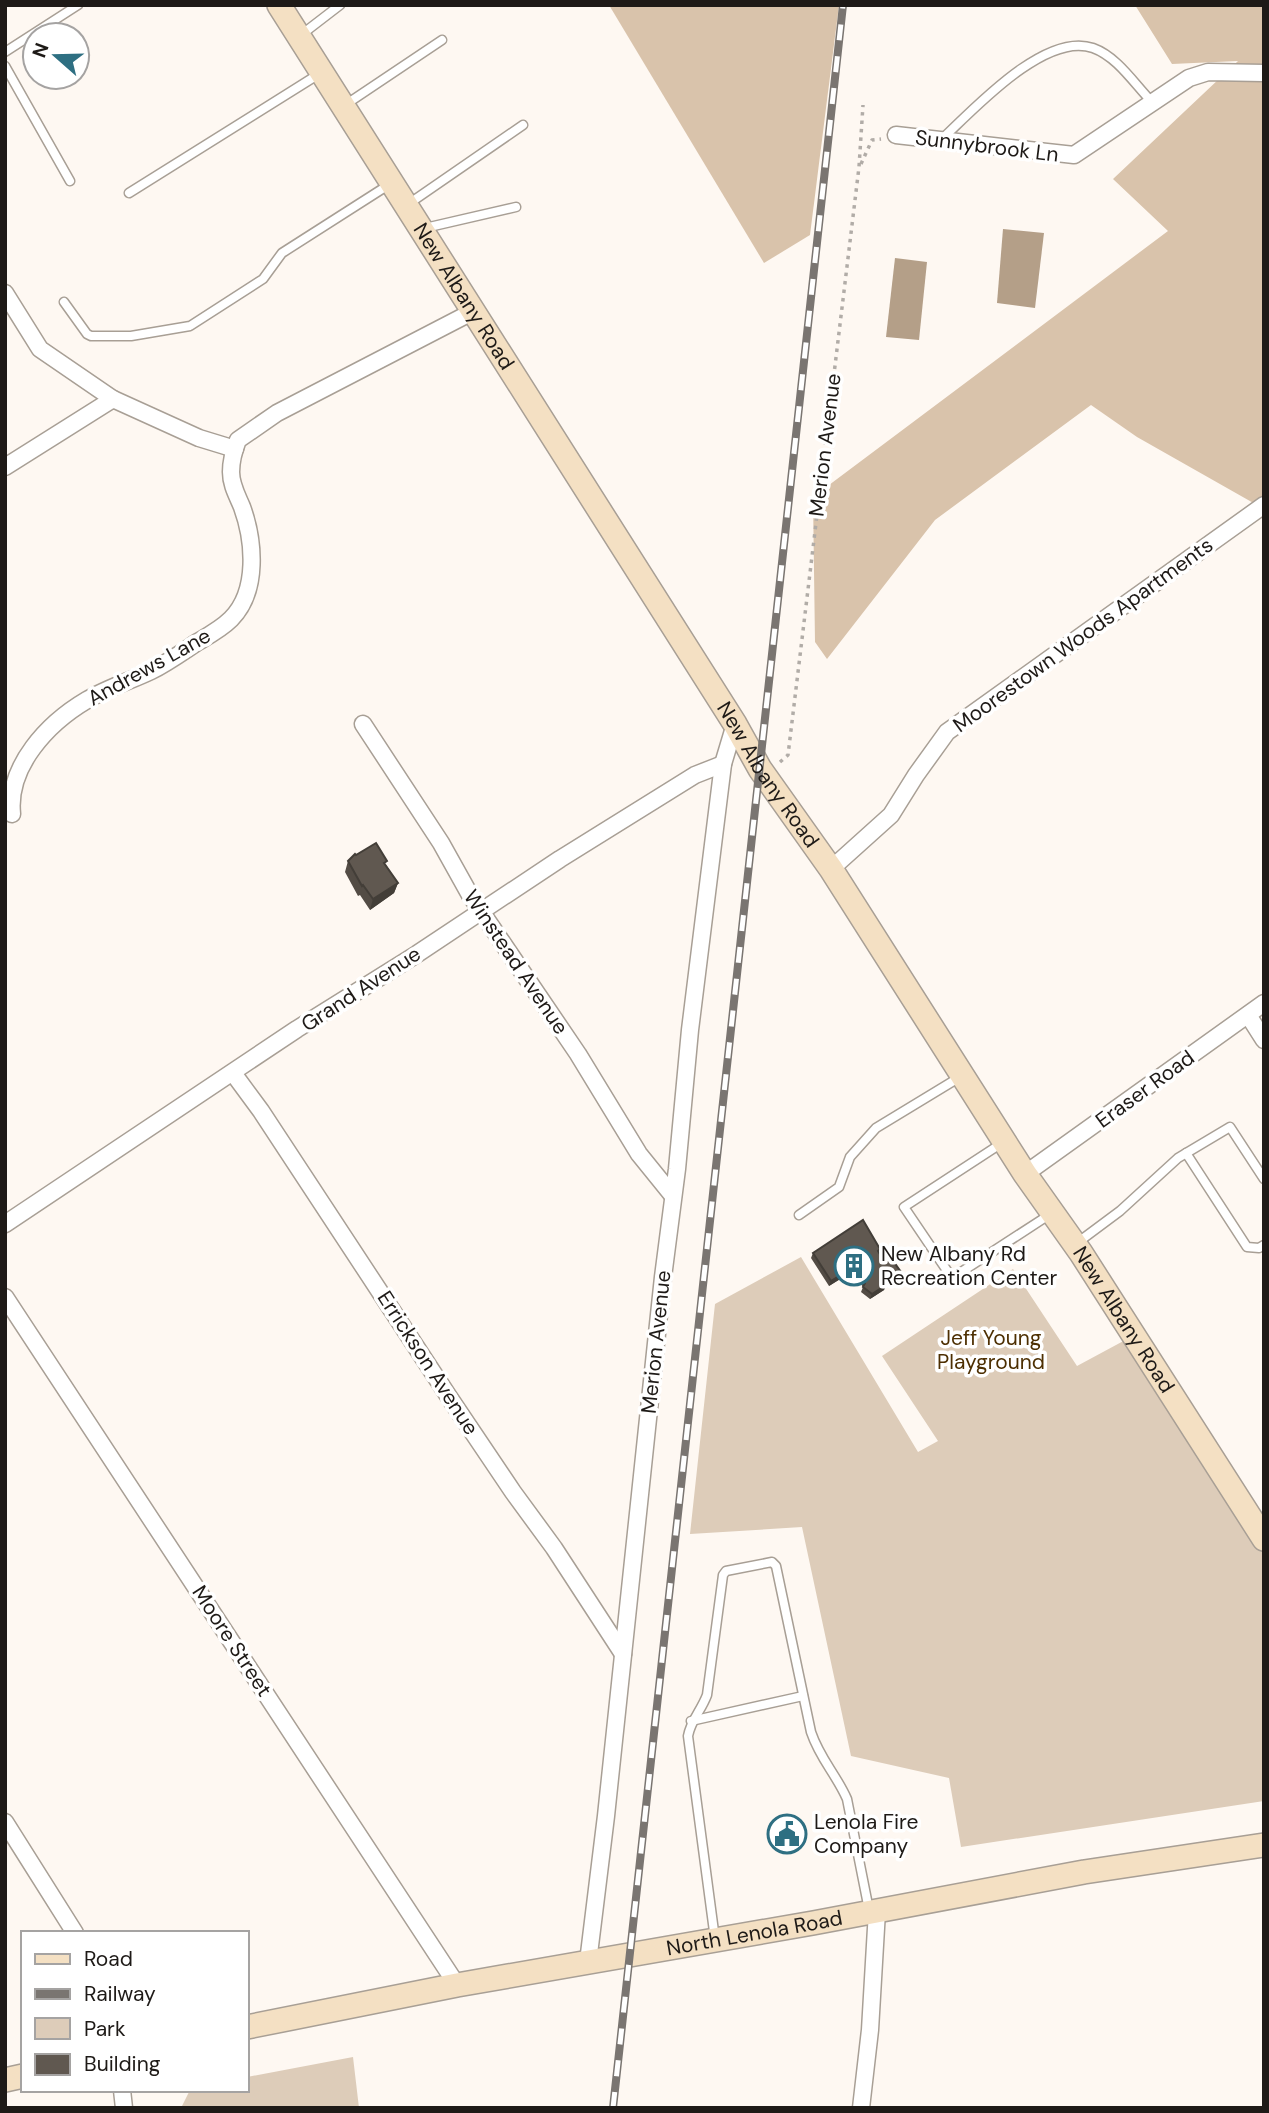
<svg xmlns="http://www.w3.org/2000/svg" width="1269" height="2113" viewBox="0 0 1269 2113" font-family="'DM Sans',sans-serif">
<style>
.green{fill:#ddccb9}
.forest{fill:#d9c3ab}
.water{fill:#b49f88}
.lines{fill:none;stroke-linecap:round;stroke-linejoin:round}
.lane-casing{stroke:#a89f95;stroke-width:11}
.street-casing{stroke:#a89f95;stroke-width:19}
.secondary-casing{stroke:#a89f95;stroke-width:26}
.path{stroke:#b1aca7;stroke-width:3.5;stroke-dasharray:3.5 5;stroke-linecap:butt}
.lane{stroke:#fff;stroke-width:8}
.street{stroke:#fff;stroke-width:16}
.secondary{stroke:#f4e0c3;stroke-width:23}
.rail-casing{stroke:#7a7571;stroke-width:8}
.rail{stroke:#fff;stroke-width:5;stroke-dasharray:16;stroke-linecap:butt}
.wall{fill:#534c45}
.shaded-wall{fill:#433e38}
.building{fill:#605850;stroke:#433e38;stroke-width:2}
.labels{text-anchor:middle;dominant-baseline:central;stroke-width:7;stroke-linejoin:round;paint-order:stroke}
.street-label{font-size:21px;fill:#1e1a17;stroke:#fff}
.poi-label{font-size:21px;fill:#1e1a17;stroke:#fff;text-anchor:start}
.park-label{font-size:21px;fill:#4d2f02;stroke:#fff}
</style>
<rect width="100%" height="100%" fill="#fef8f2"/>
<g class="green">
<polygon points="801,1257 918,1452 938,1441 882,1356 1013,1269 1077,1366 1129,1338 1264,1544 1264,1801 961,1847 949,1778 851,1756 802,1527 690,1534 715,1304"/>
<polygon points="353,2057 359,2108 181,2108 190,2090 247,2090 247,2077"/>
</g>
<g class="forest">
<polygon points="609,5 839,5 810,235 764,263"/>
<polygon points="1135,5 1264,5 1264,509 1137,437 1091,405 935,520 827,659 815,642 813,497 1168,231 1113,179 1238,61 1172,64"/>
</g>
<g class="water">
<polygon points="1003,229 1044,233 1035,308 997,303"/>
<polygon points="895,258 927,262 919,340 886,337"/>
</g>
<g class="lines">
<defs>
<g id="lane">
<polyline points="301,35 340,5"/>
<polyline points="5,52 78,5"/>
<polyline points="5,66 70,181"/>
<polyline points="345,105 442,40"/>
<path d="M941 140C973 110 1045 31 1093 48 1118 57 1135 85 1153 103"/>
<polyline points="129,193 319,74"/>
<polyline points="407,205 523,125"/>
<polyline points="425,228 516,207"/>
<polyline points="64,302 87,334 91,336 131,336 190,326 263,279 282,253 390,184"/>
<polyline points="1002,1143 904,1207 952,1278 1052,1213"/>
<polyline points="1186,1153 1247,1247 1259,1248 1264,1245"/>
<polyline points="799,1215 839,1187 850,1157 876,1128 960,1077"/>
<polyline points="1077,1243 1120,1211 1178,1158 1230,1127 1264,1179"/>
<polyline points="691,1721 803,1696"/>
<path d="M715 1939 688 1736C691 1720 701 1711 707 1695L723 1575 726 1571 772 1562 776 1566 811 1732C820 1759 836 1774 847 1799L869 1910"/>
</g>
<g id="street">
<polyline points="896,135 1074,155 1189,78 1208,72 1264,73"/>
<polyline points="5,293 40,349 113,399"/>
<polyline points="5,467 113,399 199,438 235,449"/>
<polyline points="363,724 441,843 470,895 578,1054 639,1154 673,1196"/>
<path d="M12 814C7 766 48 723 87 700 107 688 130 681 151 671 167 663 181 653 196 643 208 636 221 629 231 619 259 591 254 540 242 507 237 495 231 485 231 472 231 461 234 450 238 440L277 413 472 312"/>
<polyline points="831,869 891,815 916,775 947,732 1264,505"/>
<polyline points="1248,1015 1264,1040"/>
<polyline points="233,1073 261,1111 449,1397 513,1492 554,1548 623,1654"/>
<polyline points="1025,1174 1264,1003"/>
<polyline points="5,1224 297,1029 417,954 560,859 695,775 723,764"/>
<polyline points="5,1297 457,1985"/>
<polyline points="5,1822 75,1933"/>
<polyline points="588,1962 606,1816 663,1277 677,1169 690,1030 723,764 735,724"/>
<polyline points="122,2090 124,2108"/>
<polyline points="861,2108 870,2030 877,1911"/>
</g>
<g id="secondary">
<path id="s1" d="M279 5 735 724 760 769 831 869 1025 1174 1081 1253 1264 1539"/>
<path id="s2" d="M247 2027 457 1985 813 1923 1084 1872 1264 1845"/>
<polyline points="5,2080 23,2076"/>
</g>
</defs>
<use href="#lane" class="lane-casing"/>
<use href="#street" class="street-casing"/>
<use href="#secondary" class="secondary-casing"/>
<g class="path">
<polyline points="861,164 872,140 881,139"/>
<polyline points="780,762 788,755 859,167 863,105"/>
</g>
<use href="#lane" class="lane"/>
<use href="#street" class="street"/>
<use href="#secondary" class="secondary"/>
<defs>
<polyline id="rail" points="613,2108 843,5"/>
</defs>
<use href="#rail" class="rail-casing"/>
<use href="#rail" class="rail"/>
</g>
<g class="wall">
<polygon points="356,855 386,865 398,883 394,893 370,910 360,895 358,896 345,872 348,861"/>
<polygon points="879,1252 899,1277 886,1285 884,1290 870,1299 861,1292 863,1287 853,1271 829,1286 811,1258 813,1253"/>
</g>
<g class="shaded-wall">
<polygon points="398,883 394,893 370,910 373,899"/>
<polygon points="855,1266 853,1271 829,1286 831,1281"/>
<polygon points="901,1272 899,1277 883,1287 884,1282"/>
<polygon points="886,1285 884,1290 870,1299 872,1294"/>
</g>
<g class="building">
<polygon points="376,843 387,861 384,863 398,883 373,899 363,885 362,886 348,861 355,854 356,855"/>
<polygon points="863,1220 880,1249 878,1251 881,1256 887,1252 901,1272 884,1282 886,1285 872,1294 863,1287 865,1283 855,1266 831,1281 813,1253"/>
</g>
<defs>
<symbol id="building-ring" viewBox="-11 -11 22 22"><circle r="9.5" fill="#fff" stroke="#2e6f82" stroke-width="1.5"/><path d="M-4-6H4V6H1V3H-1V6H-4ZM-2.5-4.3h1.7v1.8h-1.7ZM.8-4.3h1.7v1.8H.8ZM-2.5-1h1.7V.8h-1.7ZM.8-1h1.7V.8H.8Z" fill="#2e6f82"/></symbol>
<symbol id="civic-ring" viewBox="-11 -11 22 22"><circle r="9.5" fill="#fff" stroke="#2e6f82" stroke-width="1.5"/><path d="M-.6-6.5H3V-4.5H.6V-3L4-1V1h2V6H-6V1h2V-1L-.6-3ZM-1.2 2.5V6h2.4V2.5Z" fill="#2e6f82"/></symbol>
</defs>
<g fill-rule="evenodd">
<use href="#building-ring" x="832" y="1244" width="44" height="44"/>
<use href="#civic-ring" x="765" y="1812" width="44" height="44"/>
</g>
<g class="labels">
<g class="street-label">
<text transform="translate(987 146) rotate(7)">Sunnybrook Ln</text>
<text stroke="none"><textPath href="#s1" startOffset="345">New Albany Road</textPath></text>
<text transform="translate(825 445) rotate(-83)">Merion Avenue</text>
<text transform="translate(1083 635) rotate(-36)">Moorestown Woods Apartments</text>
<text transform="translate(149 667) rotate(-29)">Andrews Lane</text>
<text stroke="none"><textPath href="#s1" startOffset="912">New Albany Road</textPath></text>
<text transform="translate(516 962) rotate(56)">Winstead Avenue</text>
<text transform="translate(361 989) rotate(-33)">Grand Avenue</text>
<text transform="translate(1145 1089) rotate(-36)">Eraser Road</text>
<text stroke="none"><textPath href="#s1" startOffset="1563">New Albany Road</textPath></text>
<text transform="translate(656 1342) rotate(-84)">Merion Avenue</text>
<text transform="translate(428 1363) rotate(57)">Errickson Avenue</text>
<text transform="translate(232 1641) rotate(57)">Moore Street</text>
<text stroke="none"><textPath href="#s2" startOffset="516">North Lenola Road</textPath></text>
</g>
<g class="poi-label">
<text x="881" y="1254">New Albany Rd<tspan x="881" dy="24">Recreation Center</tspan></text>
<text x="814" y="1822">Lenola Fire<tspan x="814" dy="24">Company</tspan></text>
</g>
<g class="park-label">
<text x="991" y="1338">Jeff Young<tspan x="991" dy="24">Playground</tspan></text>
</g>
</g>
<rect width="1269" height="2113" fill="none" stroke="#1e1a17" stroke-width="14"/>
<rect x="21" y="1931" width="228" height="161" fill="#ffffff" stroke="#a5a3a2" stroke-width="2"/>
<rect x="35" y="1954" width="35" height="10" fill="#f4e0c3" stroke="#a5a3a2" stroke-width="2"/>
<text x="84" y="1966" font-size="21" fill="#1e1a17">Road</text>
<rect x="35" y="1989" width="35" height="10" fill="#7a7571" stroke="#a5a3a2" stroke-width="2"/>
<text x="84" y="2001" font-size="21" fill="#1e1a17">Railway</text>
<rect x="35" y="2018" width="35" height="21" fill="#ddccb9" stroke="#a5a3a2" stroke-width="2"/>
<text x="84" y="2036" font-size="21" fill="#1e1a17">Park</text>
<rect x="35" y="2054" width="35" height="21" fill="#605850" stroke="#a5a3a2" stroke-width="2"/>
<text x="84" y="2071" font-size="21" fill="#1e1a17">Building</text>
<g transform="translate(56 56) rotate(290)"><circle r="33" fill="#ffffff" stroke="#a5a3a2" stroke-width="2"/>
<path d="M0-5L12 26L0 18L-12 26Z" fill="#2e6f82"/>
<text y="-10" font-size="19" font-weight="bold" text-anchor="middle" fill="#1e1a17">N</text>
</g>
</svg>
